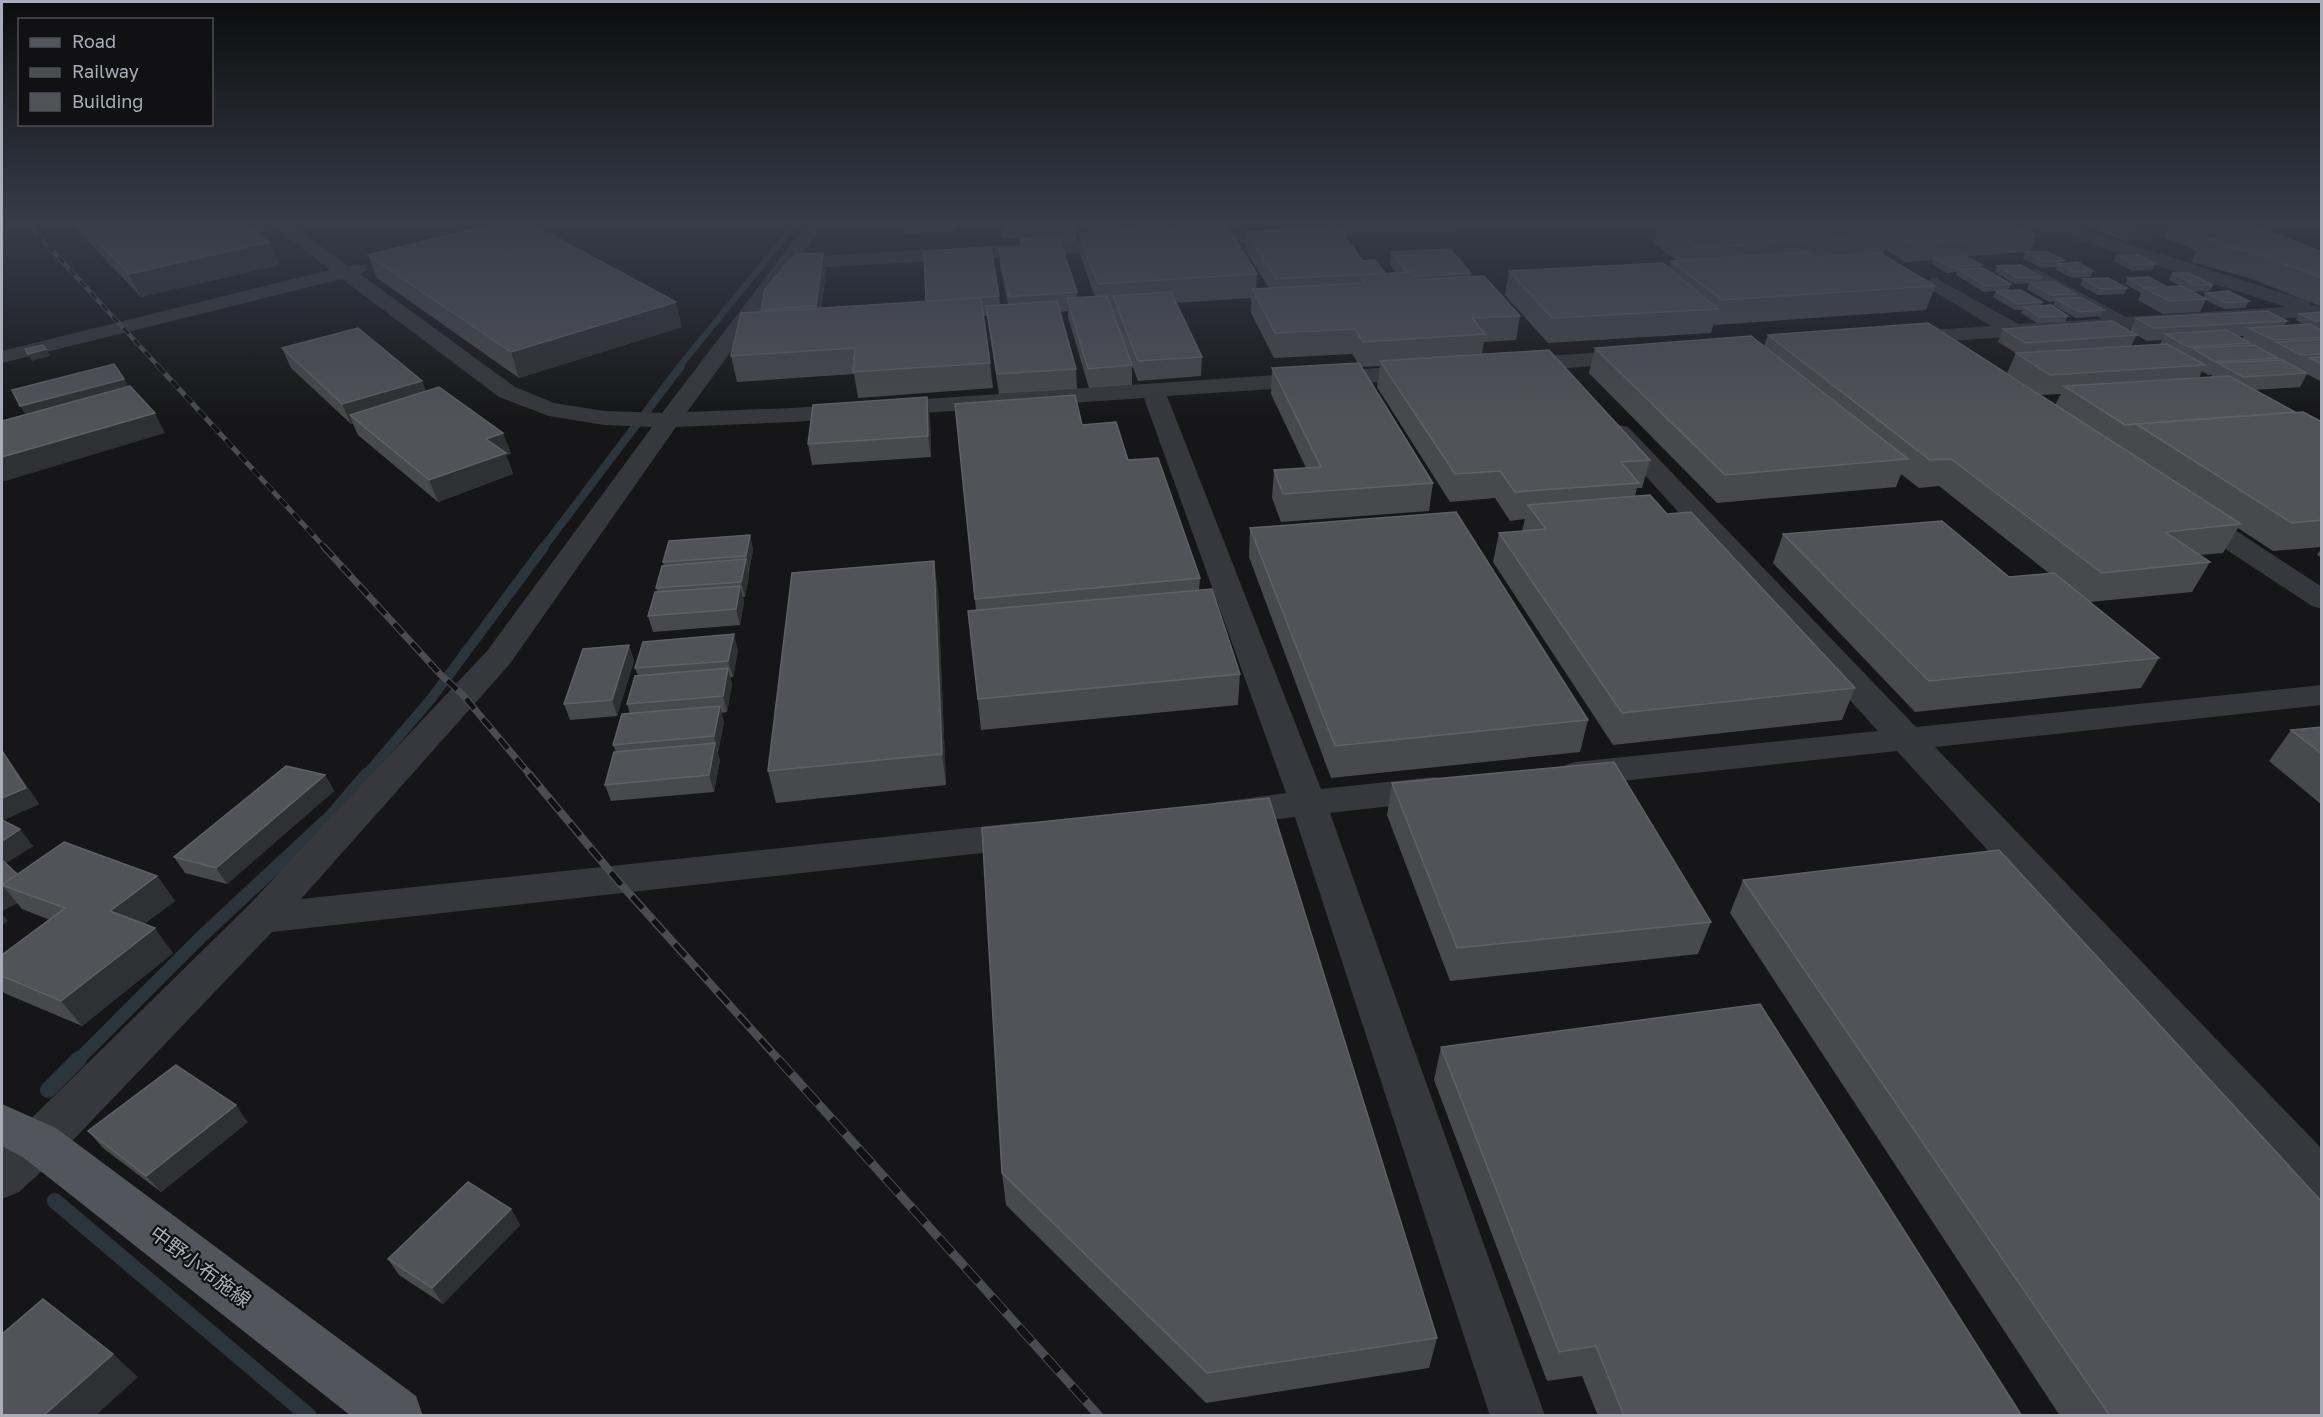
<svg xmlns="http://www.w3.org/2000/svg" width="2323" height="1417" viewBox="0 0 2323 1417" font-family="'Golos Text','Noto Sans JP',sans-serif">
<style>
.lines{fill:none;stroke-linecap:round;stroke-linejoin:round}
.stream-far4{stroke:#2c353c;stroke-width:6}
.stream-far3{stroke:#2c353c;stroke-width:8}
.stream-far2{stroke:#2c353c;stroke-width:10}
.stream-far1{stroke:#2c353c;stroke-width:13}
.stream{stroke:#2c353c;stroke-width:16}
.minor{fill:#37383d;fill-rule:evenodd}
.major{fill:#53555c;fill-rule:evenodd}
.rail-far4-casing{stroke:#4a4c52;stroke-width:4.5}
.rail-far3-casing{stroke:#4a4c52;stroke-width:5}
.rail-far2-casing{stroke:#4a4c52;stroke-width:7}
.rail-far1-casing{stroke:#4a4c52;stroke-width:8}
.rail-casing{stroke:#4a4c52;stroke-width:9}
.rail-far4{stroke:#111113;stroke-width:3;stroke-dasharray:8;stroke-linecap:butt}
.rail-far3{stroke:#111113;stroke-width:4;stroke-dasharray:10;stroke-linecap:butt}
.rail-far2{stroke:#111113;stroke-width:4.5;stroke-dasharray:13;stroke-linecap:butt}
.rail-far1{stroke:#111113;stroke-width:5;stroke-dasharray:16;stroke-linecap:butt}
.rail{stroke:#111113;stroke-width:7;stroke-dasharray:20;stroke-linecap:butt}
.wall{fill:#47494d;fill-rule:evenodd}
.shaded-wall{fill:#2f3033}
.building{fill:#525359;stroke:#5f6168;stroke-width:1.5}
.labels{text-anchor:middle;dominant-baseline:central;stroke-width:4.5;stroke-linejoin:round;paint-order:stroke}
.near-street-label{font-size:20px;fill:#a8adb8;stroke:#111113}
</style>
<rect width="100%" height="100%" fill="#161618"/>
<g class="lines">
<g class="stream-far4">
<polyline points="2026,222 2047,229"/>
<polyline points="2319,222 2322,223"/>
<polyline points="679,367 797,222"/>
</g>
<polyline class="stream-far3" points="543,548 681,366"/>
<polyline class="stream-far2" points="366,775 431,699 544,547"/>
<polyline class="stream-far1" points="78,1060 202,936 332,815 367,774"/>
<g class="stream">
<polyline points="48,1090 79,1059"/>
<polyline points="55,1201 309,1416"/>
</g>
<g class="minor">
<polygon points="36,222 33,226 2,233 2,223"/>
<polygon points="268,222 289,222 348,266 365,265 368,269 360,274 515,387 554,403 604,411 662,413 808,222 826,222 800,257 1123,239 1132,245 1123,251 791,269 687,412 793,408 1423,365 1431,367 1434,372 1431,377 1423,379 1167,396 1321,789 1434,777 1447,780 1452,789 1447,798 1434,801 1330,813 1545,1416 1490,1416 1295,817 1226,825 1213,821 1208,812 1213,803 1286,793 1144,398 793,422 676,427 509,665 301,899 1026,822 1039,826 1044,835 1039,844 1026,848 272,932 56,1158 19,1192 2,1199 2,1147 247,907 487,651 652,427 604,425 549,416 499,397 342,279 2,363 2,351 330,270"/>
<polygon points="526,222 558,222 555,226 493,241 484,236 487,232"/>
<polygon points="1427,222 1541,222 1532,227 1190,246 1181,241 1190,236"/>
<polygon points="2031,222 2060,222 2308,301 2311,305 2322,306 2322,316 1902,344 1894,343 1891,338 1894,333 1902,332 1991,326 1927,287 1924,283 1934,277 2018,324 2102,319 2028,278 2025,274 2035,268 2126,317 2286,307 2034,226"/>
<polygon points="1636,350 1644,352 1647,357 1644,362 1516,372 1508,370 1505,365 1508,360 1516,358"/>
<polygon points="1619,425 1628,427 1916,727 2322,685 2322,705 1935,747 2322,1149 2322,1205 2305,1198 1897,751 1575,786 1563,782 1557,774 1563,766 1575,762 1878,731 1610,437 1607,432 1610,427"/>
<polygon points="2193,507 2203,509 2322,587 2322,609 2312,606 2183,521 2180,515 2183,509"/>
</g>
<polygon class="major" points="2,1104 56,1128 416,1396 423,1416 351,1416 24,1158 2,1146"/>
<defs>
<polyline id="rail-far4" points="26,222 159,367"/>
<polyline id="rail-far3" points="158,366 325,548"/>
<polyline id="rail-far2" points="324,547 441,675 462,694 530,775"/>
<polyline id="rail-far1" points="529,774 618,881 779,1060"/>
<polyline id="rail" points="778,1059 1099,1416"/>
</defs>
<use href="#rail-far4" class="rail-far4-casing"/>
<use href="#rail-far3" class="rail-far3-casing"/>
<use href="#rail-far2" class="rail-far2-casing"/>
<use href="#rail-far1" class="rail-far1-casing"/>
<use href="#rail" class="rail-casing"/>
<use href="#rail-far4" class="rail-far4"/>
<use href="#rail-far3" class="rail-far3"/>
<use href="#rail-far2" class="rail-far2"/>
<use href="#rail-far1" class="rail-far1"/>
<use href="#rail" class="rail"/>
</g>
<g class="wall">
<polygon points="70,222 264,222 270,237 264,238 269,242 279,265 141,297"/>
<polygon points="904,222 955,222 956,231 906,234"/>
<polygon points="1001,222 1076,222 1077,242 1061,243 1077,292 1077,298 1095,297 1080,255 1079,233 1089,232 1086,222 1166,222 1166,228 1179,227 1177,222 1213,222 1214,225 1257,274 1256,289 1269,288 1245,249 1246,232 1363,261 1385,273 1396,273 1390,264 1391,252 1471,273 1471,277 1520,316 1516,340 1484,342 1482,354 1650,460 1642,488 1637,488 1635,496 1667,514 1855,688 1842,720 1613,745 1493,562 1499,533 1522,531 1525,519 1510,521 1495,498 1450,502 1377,387 1380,366 1362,367 1433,483 1429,511 1281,522 1272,498 1274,470 1306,468 1271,394 1272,368 1358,363 1352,354 1274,358 1251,313 1251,298 1176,303 1202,357 1201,376 1138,381 1126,349 1132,365 1132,385 1089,388 1068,317 1068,311 1060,312 1076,369 1077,389 999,394 987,316 984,316 990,363 993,388 858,398 854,374 737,382 731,356 761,311 761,310 823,253 826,270 821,308 999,296 1000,305 1008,304 1000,267 999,249 1021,248 1020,239 1038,238 1037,237 1003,239"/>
<polygon points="1659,222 2012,222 2036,235 2029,252 2064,260 2063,263 2093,271 2090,277 2072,278 2056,270 2057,267 2041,268 2023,258 2025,252 1970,256 1968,255 1967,257 1982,265 1981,268 2011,284 2008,290 1984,292 1956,275 1957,272 1947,273 1932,264 1933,260 1905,262 1885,249 1883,255 1935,286 1926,310 1715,325 1714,323 1711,333 1548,343 1505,295 1509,271 1669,268 1671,261 1677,261 1654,243"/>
<polygon points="2100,222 2245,222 2322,252 2322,307 2249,278 2191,262 2197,251 2165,238 2127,242 2097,230"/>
<polygon points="2252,222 2310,222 2307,228 2268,229"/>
<polygon points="368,255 682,327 519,378 377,278"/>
<polygon points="2116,255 2155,264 2152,270 2132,271 2114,261"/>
<polygon points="1997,266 2042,277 2039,283 2076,294 2074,298 2104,310 2101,316 2076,318 2053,305 2055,301 2049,302 2027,289 2030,283 2033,283 2015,284 1995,272"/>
<polygon points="2172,273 2213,285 2210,291 2192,292 2169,280"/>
<polygon points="2128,278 2167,287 2203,298 2206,293 2249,301 2245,308 2224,309 2206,300 2200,312 2163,314 2138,300 2141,293 2125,284"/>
<polygon points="2083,279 2127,288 2124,294 2098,295 2080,285"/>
<polygon points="1996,291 2042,302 2040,306 2068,316 2065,322 2037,323 2021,313 2022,310 2015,310 1993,297"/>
<path d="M2322 313V382L2307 374 2300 387 2254 390 2295 412 2322 422V547L2273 551 2238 528 2223 553 2200 555 2210 562 2192 592 2090 602 2159 658 2141 688 1915 712 1773 563 1783 534 2009 577 2050 574 1939 486 1919 488 1901 474 1896 487 1717 503 1589 373 1595 348 1764 346 1768 335 2055 405 2061 394 2041 395 2007 373 2016 353 1998 342 2003 329 2137 335 2131 346 2160 344 2162 340 2147 341 2130 331 2136 318 2287 321 2284 326 2305 325 2296 320 2299 314ZM2237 336H2244L2242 339ZM2202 371 2208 375H2212L2211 377 2199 378Z"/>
<polygon points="282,348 426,391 503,433 511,454 506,455 513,474 438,502 358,435 353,424 351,424 291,368"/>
<polygon points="955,404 1082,425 1128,460 1200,578 1199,590 1240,674 1238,705 981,730 968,611 976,610"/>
<polygon points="930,417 931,457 812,465 808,444"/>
<polygon points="1250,528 1588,720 1580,752 1331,778 1249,557"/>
<polygon points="750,535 753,550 749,571 749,575 745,597 743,597 744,601 740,625 653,632 648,616 657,592 656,588 664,566 663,562"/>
<polygon points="2322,548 2322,558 2317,555"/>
<polygon points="938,590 946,785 776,803 768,771"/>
<polygon points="629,645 634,661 617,716 570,720 564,704"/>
<polygon points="738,650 733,677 730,677 732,684 727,712 721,713 724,722 718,752 717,752 720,760 714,792 611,801 605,785 616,752 613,745 630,714 627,704 638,676 635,668"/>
<polygon points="2322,727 2322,805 2269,761 2291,730"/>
<polygon points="2,750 39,804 2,820 33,846 5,863 17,874 157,876 175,901 144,924 173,953 82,1026 4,993 2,990 2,955 50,920 22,909 17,903 2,911"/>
<polygon points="325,775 334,791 227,884 185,873 174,857"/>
<polygon points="1392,783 1711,922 1698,954 1450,981 1387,815"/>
<polygon points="1743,880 2322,1416 2060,1416 1730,913"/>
<polygon points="1441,1047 2022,1416 1598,1416 1582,1376 1547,1381 1434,1080"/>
<polygon points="248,1122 161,1192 103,1148 88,1131"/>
<polygon points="1002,1173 1437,1338 1429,1368 1206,1403 1006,1205"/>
<polygon points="511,1209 520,1225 443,1304 399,1275 388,1259"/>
</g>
<g class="shaded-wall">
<polygon points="242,222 264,222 270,237 250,241"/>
<polygon points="2136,222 2172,222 2165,238 2127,242"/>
<polygon points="269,242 279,265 141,297 129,274"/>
<polygon points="823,253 826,270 820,324 816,306"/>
<polygon points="676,302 682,327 519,378 511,352"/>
<polygon points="46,349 50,356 32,361 28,354"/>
<polygon points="124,379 132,392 28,419 20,406"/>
<polygon points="422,381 430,401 350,415 353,424 351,424 342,404"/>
<polygon points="927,397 930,417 931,457 928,436"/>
<polygon points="155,413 165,433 2,482 2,457"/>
<polygon points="503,433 511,454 506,455 513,474 438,502 429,480 486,439"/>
<polygon points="750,535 753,550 749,571 746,556"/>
<polygon points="746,559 749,575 745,597 741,582"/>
<polygon points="934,561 938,590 946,785 942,754"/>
<polygon points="740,586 744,601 740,625 736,609"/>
<polygon points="734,634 738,650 733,677 728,661"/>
<polygon points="629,645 634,661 617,716 612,700"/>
<polygon points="728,668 732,684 727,712 723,696"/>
<polygon points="720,706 724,722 718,752 714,736"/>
<polygon points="715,743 720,760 714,792 709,775"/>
<polygon points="2,750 39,804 2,821"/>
<polygon points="325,775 334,791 227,884 216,868"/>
<polygon points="20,829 33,846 2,866 2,841"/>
<polygon points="157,876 175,901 128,936 110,911"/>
<polygon points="3,886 17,903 2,911 2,887"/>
<polygon points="2,914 8,921 2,925"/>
<polygon points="155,928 173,953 82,1026 61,1001"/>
<polygon points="236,1105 248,1122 161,1192 146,1176"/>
<polygon points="511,1209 520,1225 443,1304 432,1288"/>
<polygon points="113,1354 138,1377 95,1416 43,1416"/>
</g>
<g class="building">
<polygon points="79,222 244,222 269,242 129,274"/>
<polygon points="502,222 528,222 676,302 511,352 368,255"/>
<polygon points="1037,222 1076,222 1076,225 1038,227"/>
<polygon points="1090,222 1133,222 1091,224"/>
<polygon points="1182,222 1213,222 1214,224 1183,225"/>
<polygon points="1662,222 1866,222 1890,236 1696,248"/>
<polygon points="1874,222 1939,222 1973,241 1912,245"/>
<polygon points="1947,222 2012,222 2036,235 1976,238"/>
<polygon points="2193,222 2245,222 2322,252 2322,278 2261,255 2203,240 2231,237"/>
<polygon points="1226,224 1257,274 1098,284 1079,233"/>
<polygon points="1336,226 1363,261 1375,260 1385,273 1276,279 1246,232"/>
<polygon points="1059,237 1077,292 1009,297 999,249 1022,248 1020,239"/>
<polygon points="991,247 999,296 926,301 924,251"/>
<polygon points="1450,249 1471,273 1415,276 1411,272 1407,272 1391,252"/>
<polygon points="2045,251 2064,260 2043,262 2025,252"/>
<polygon points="1808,252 1816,257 1880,253 1935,286 1722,300 1671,261"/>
<polygon points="823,253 816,306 761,310 765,289 795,254"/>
<polygon points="2116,255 2137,255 2155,264 2135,265"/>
<polygon points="1965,256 1982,265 1950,267 1934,258"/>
<polygon points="2077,262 2093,271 2074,272 2058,264"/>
<polygon points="1663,263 1718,309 1552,318 1509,271"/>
<polygon points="2021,265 2042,277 2018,278 1997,266"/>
<polygon points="1983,268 2011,284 1986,286 1958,269"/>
<polygon points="1411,272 1418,280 1484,276 1520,316 1472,318 1485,334 1363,342 1355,329 1275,333 1252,289 1364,283 1359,275"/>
<polygon points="2172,273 2189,273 2213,285 2195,285"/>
<polygon points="2149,277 2167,287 2145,288 2128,278"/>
<polygon points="2108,278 2127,288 2101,289 2083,279"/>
<polygon points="2054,282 2076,294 2052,295 2030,283"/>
<polygon points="2181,286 2206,299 2169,301 2144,288"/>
<polygon points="2020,290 2042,302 2018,304 1996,291"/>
<polygon points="2228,291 2249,301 2227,303 2206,293"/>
<polygon points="1171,292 1202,357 1138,361 1113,296"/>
<polygon points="1107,296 1132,365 1088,369 1067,298"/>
<polygon points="2080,297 2104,310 2079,312 2056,299"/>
<polygon points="981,298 990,363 853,372 855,348 731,356 741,313"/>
<polygon points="1057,301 1076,369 997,374 986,306"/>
<polygon points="2051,305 2068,316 2040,317 2024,307"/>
<polygon points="2267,311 2287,321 2154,328 2136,318"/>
<polygon points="2320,312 2322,313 2322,321 2315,321 2299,314"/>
<polygon points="2112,321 2137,335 2026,343 2003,329"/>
<polygon points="1928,323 2241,524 2165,532 2210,562 2102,573 1951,459 1930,460 1768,335"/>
<polygon points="2309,324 2322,331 2322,337 2273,340 2248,328"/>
<polygon points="358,328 422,381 342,404 282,348"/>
<polygon points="2226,330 2250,343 2188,347 2165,334"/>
<polygon points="1751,336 1908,459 1725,475 1595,348"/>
<polygon points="2322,339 2322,354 2301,355 2276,342"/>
<polygon points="2167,344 2205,365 2050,375 2016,353"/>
<polygon points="43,345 46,349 28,354 25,349"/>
<polygon points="2254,345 2278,358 2215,362 2192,348"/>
<polygon points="1549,350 1650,460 1621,462 1639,483 1515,492 1500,471 1455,474 1380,361"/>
<polygon points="2322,357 2322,364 2308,358"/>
<polygon points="2282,360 2307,373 2243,377 2218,363"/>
<polygon points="1359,363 1433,483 1283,494 1274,470 1321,467 1272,368"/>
<polygon points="114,364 124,379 20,406 12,390"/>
<polygon points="2229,376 2295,412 2125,425 2064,386"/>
<polygon points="130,386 155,413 2,457 2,421"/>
<polygon points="439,387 503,433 486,439 506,453 429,480 350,415"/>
<polygon points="1075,395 1082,425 1116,422 1128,460 1158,458 1200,578 975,599 955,404"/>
<polygon points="927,397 928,436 808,444 813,405"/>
<polygon points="2303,412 2322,422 2322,520 2292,523 2136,424"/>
<polygon points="1650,495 1667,514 1691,512 1855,688 1622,713 1499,533 1546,529 1528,505"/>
<polygon points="1456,512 1588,720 1335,746 1250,528"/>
<polygon points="1942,521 2009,577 2054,573 2159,658 1929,681 1783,534"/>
<polygon points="750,535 746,556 663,562 669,541"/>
<polygon points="746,559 741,582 656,588 662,566"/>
<polygon points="934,561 942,754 768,771 792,573"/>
<polygon points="740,586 736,609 648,616 655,592"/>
<polygon points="1212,589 1240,674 978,699 968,611"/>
<polygon points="734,634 728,661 635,668 643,642"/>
<polygon points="629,645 612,700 564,704 583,649"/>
<polygon points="728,668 723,696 627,704 635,676"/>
<polygon points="720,706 714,736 613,745 622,714"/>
<polygon points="2322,727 2322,754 2291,730"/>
<polygon points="715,743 709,775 605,785 614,752"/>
<polygon points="2,751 26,788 2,798"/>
<polygon points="1614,762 1711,922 1457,948 1392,783"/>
<polygon points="286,766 325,775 216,868 174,857"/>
<polygon points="1269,798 1437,1338 1207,1373 1002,1173 982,828"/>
<polygon points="2,820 20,829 2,841"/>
<polygon points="64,842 157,876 110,911 155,928 61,1001 2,976 2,955 65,908 2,885"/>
<polygon points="1999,850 2322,1202 2322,1416 2110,1416 1743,880"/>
<polygon points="2,860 17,874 2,885 3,886 2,887"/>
<polygon points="1760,1004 2022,1416 1624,1416 1596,1346 1559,1352 1441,1047"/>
<polygon points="176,1065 236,1105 146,1176 88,1131"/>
<polygon points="468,1182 511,1209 432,1288 388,1259"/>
<polygon points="43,1299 113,1354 43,1416 2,1416 2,1334"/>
</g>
<linearGradient id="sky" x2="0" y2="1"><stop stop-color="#0c0c0d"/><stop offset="0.53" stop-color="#363c48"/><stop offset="1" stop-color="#363c48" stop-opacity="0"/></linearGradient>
<rect width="2323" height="421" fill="url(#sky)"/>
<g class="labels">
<g class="near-street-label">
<text transform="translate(201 1266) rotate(37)">中野小布施線</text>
</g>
</g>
<rect width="2323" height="1417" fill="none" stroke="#a8adb8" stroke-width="6"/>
<rect x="18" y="18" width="195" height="108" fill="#111113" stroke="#4d4f55" stroke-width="1.5"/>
<rect x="30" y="38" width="30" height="9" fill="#53555c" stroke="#4d4f55" stroke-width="1.5"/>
<text x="72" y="48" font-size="18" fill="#a8adb8">Road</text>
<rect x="30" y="68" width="30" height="9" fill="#4a4c52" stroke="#4d4f55" stroke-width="1.5"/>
<text x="72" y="78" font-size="18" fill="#a8adb8">Railway</text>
<rect x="30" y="93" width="30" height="18" fill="#525359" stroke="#4d4f55" stroke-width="1.5"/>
<text x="72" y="108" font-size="18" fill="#a8adb8">Building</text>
</svg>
